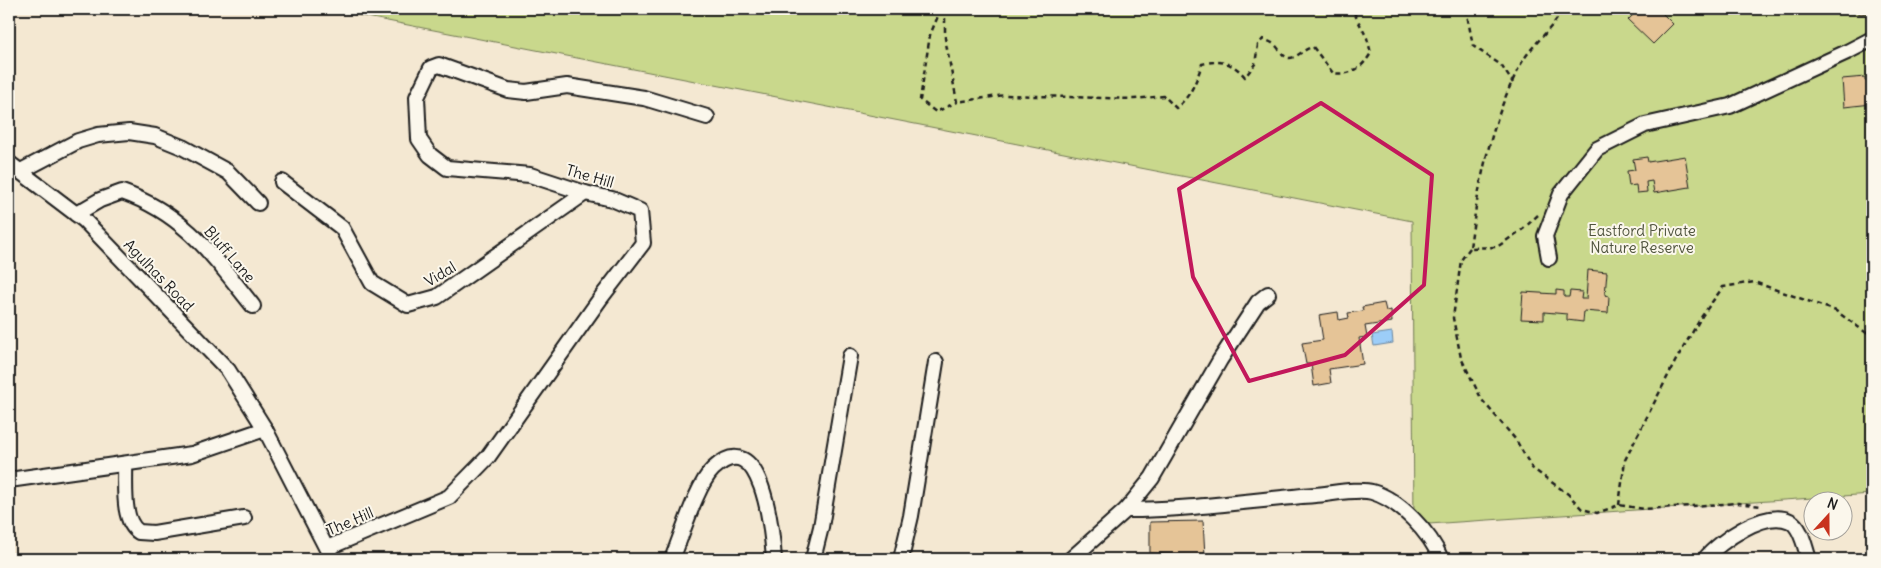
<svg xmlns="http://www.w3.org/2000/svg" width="1881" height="568" viewBox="0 0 1881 568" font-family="Delius,sans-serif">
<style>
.green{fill:#c9d88c;stroke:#727a54}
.water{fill:#9ccdf8;stroke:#6986a0}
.building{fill:#e5c497;stroke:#1c1c1c}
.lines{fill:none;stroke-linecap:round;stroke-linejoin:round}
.street-casing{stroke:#1c1c1c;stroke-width:18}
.path{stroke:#1c1c1c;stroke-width:2.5;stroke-dasharray:5 4;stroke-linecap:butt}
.street{stroke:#fbf7ec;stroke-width:14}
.marked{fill:none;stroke:#c2185b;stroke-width:4;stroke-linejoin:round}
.labels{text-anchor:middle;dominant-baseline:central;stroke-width:4;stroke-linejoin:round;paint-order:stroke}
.street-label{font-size:15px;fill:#1c1c1c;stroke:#fbf7ec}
.park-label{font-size:15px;fill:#50543e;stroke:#fbf7ec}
</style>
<rect width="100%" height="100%" fill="#f4e8d2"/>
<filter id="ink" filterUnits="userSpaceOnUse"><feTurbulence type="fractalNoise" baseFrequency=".02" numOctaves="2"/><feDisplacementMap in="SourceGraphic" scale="10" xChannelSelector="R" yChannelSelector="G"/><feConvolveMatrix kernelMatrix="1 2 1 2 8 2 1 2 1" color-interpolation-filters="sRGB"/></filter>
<g filter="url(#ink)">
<polygon class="green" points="326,9 1872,9 1872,494 1414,525 1412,221"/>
<polygon class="water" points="1392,332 1393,343 1374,346 1372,335"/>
<g class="building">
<polygon points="1623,9 1658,9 1673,24 1653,44 1628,20 1634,14 1630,9 1627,12"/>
<polygon points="1847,9 1872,9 1872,12 1861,14"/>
<polygon points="1865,77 1865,81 1872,81 1872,104 1844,107 1842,79"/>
<polygon points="1685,156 1690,187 1654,193 1652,181 1646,182 1647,192 1637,193 1636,185 1629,186 1627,171 1635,170 1633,159 1647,157 1648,162"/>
<polygon points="1588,270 1607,272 1605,295 1609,296 1608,313 1584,311 1583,322 1567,320 1567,314 1544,312 1544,320 1521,319 1523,292 1556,294 1556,290 1564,291 1564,297 1569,297 1570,291 1582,292 1581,299 1586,299"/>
<polygon points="1384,303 1386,311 1391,310 1392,322 1365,326 1367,337 1359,338 1363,364 1329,369 1331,383 1314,386 1311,364 1306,364 1302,343 1323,340 1319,315 1338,312 1339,320 1349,318 1348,313 1363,311 1362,307"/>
<polygon points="1203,521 1205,556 1150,553 1150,522"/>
</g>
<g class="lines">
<defs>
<g id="street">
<polyline points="9,163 84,220 228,370 265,429 332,559"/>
<polyline points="21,171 78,141 98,135 129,132 155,136 182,147 228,172 258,203"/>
<polyline points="282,182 342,228 372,283 408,305 437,297 585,193"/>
<path d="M76 214 100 200 122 192C185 214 213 256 253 306"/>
<polyline points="1549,258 1545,236 1561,194 1597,149 1645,125 1730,106 1847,52 1872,39"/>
<path d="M125 464C126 483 121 521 139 532L154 533 244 518"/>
<polyline points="9,480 192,454 265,429"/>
<path d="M1126 510C1190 510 1252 500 1315 495 1330 494 1359 488 1372 492 1400 500 1430 533 1441 559"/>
<polyline points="327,548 449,497 488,457 600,299 643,243 640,211 612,199 585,193 530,175 447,168 430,155 419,139 417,97 431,68 439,65 508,90 526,92 567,86 644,98 707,117"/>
<path d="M672 559C681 538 697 484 713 469 762 423 772 531 774 559"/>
<polyline points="813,559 821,527 850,356"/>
<polyline points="901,559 911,516 936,362"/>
<polyline points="1071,559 1126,510 1152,478 1220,360 1258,302 1268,294"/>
<path d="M1705 559C1720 541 1765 509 1790 521 1802 527 1805 549 1809 559"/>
</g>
</defs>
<use href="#street" class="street-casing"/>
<g class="path">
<polyline points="941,9 930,35 920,100 936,112 957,102"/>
<path d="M945 9V38L957 102 1005 95 1134 99 1164 96 1176 108C1191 96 1196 82 1202 64 1220 59 1234 63 1245 77L1255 64 1258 45 1263 39C1268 41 1274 43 1277 47 1282 53 1286 62 1296 56 1303 52 1305 49 1313 47L1333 73C1351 76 1362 68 1371 53L1367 38 1352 9"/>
<polyline points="1466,9 1473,46 1501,65 1513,83"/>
<path d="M1538 215 1523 229 1497 247 1470 248C1478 186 1491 119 1521 64 1532 44 1553 29 1563 9"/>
<polyline points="1470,248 1461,260 1453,318 1461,358 1482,400 1516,440 1532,468 1568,494 1582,509 1597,513 1619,505 1644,509 1738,503 1761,506"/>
<polyline points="1619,505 1625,460 1676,360 1702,316 1723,287 1754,282 1836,311 1872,337"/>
</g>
<use href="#street" class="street"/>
</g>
</g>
<path class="marked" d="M1321 103 1432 175 1424 285 1345 355 1249 381 1193 277 1179 189Z"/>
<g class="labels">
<g class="street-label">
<text transform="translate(590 176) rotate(16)">The Hill</text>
<text transform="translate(230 254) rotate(49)">Bluff Lane</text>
<text transform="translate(440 274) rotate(-31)">Vidal</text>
<text transform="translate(159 275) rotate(46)">Agulhas Road</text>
<text transform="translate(350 521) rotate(-23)">The Hill</text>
</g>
<g class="park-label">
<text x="1642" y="230">Eastford Private<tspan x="1642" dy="17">Nature Reserve</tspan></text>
</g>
</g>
<rect width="1881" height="568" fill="none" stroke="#fbf7ec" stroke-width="30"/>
<rect x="15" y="15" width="1851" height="538" fill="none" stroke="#1c1c1c" stroke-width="2" filter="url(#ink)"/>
<g transform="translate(1828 516) rotate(21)"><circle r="24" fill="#fbf7ec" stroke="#a29f99"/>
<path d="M0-4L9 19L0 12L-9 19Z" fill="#c8321e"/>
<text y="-8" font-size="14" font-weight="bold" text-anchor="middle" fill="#1c1c1c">N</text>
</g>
</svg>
